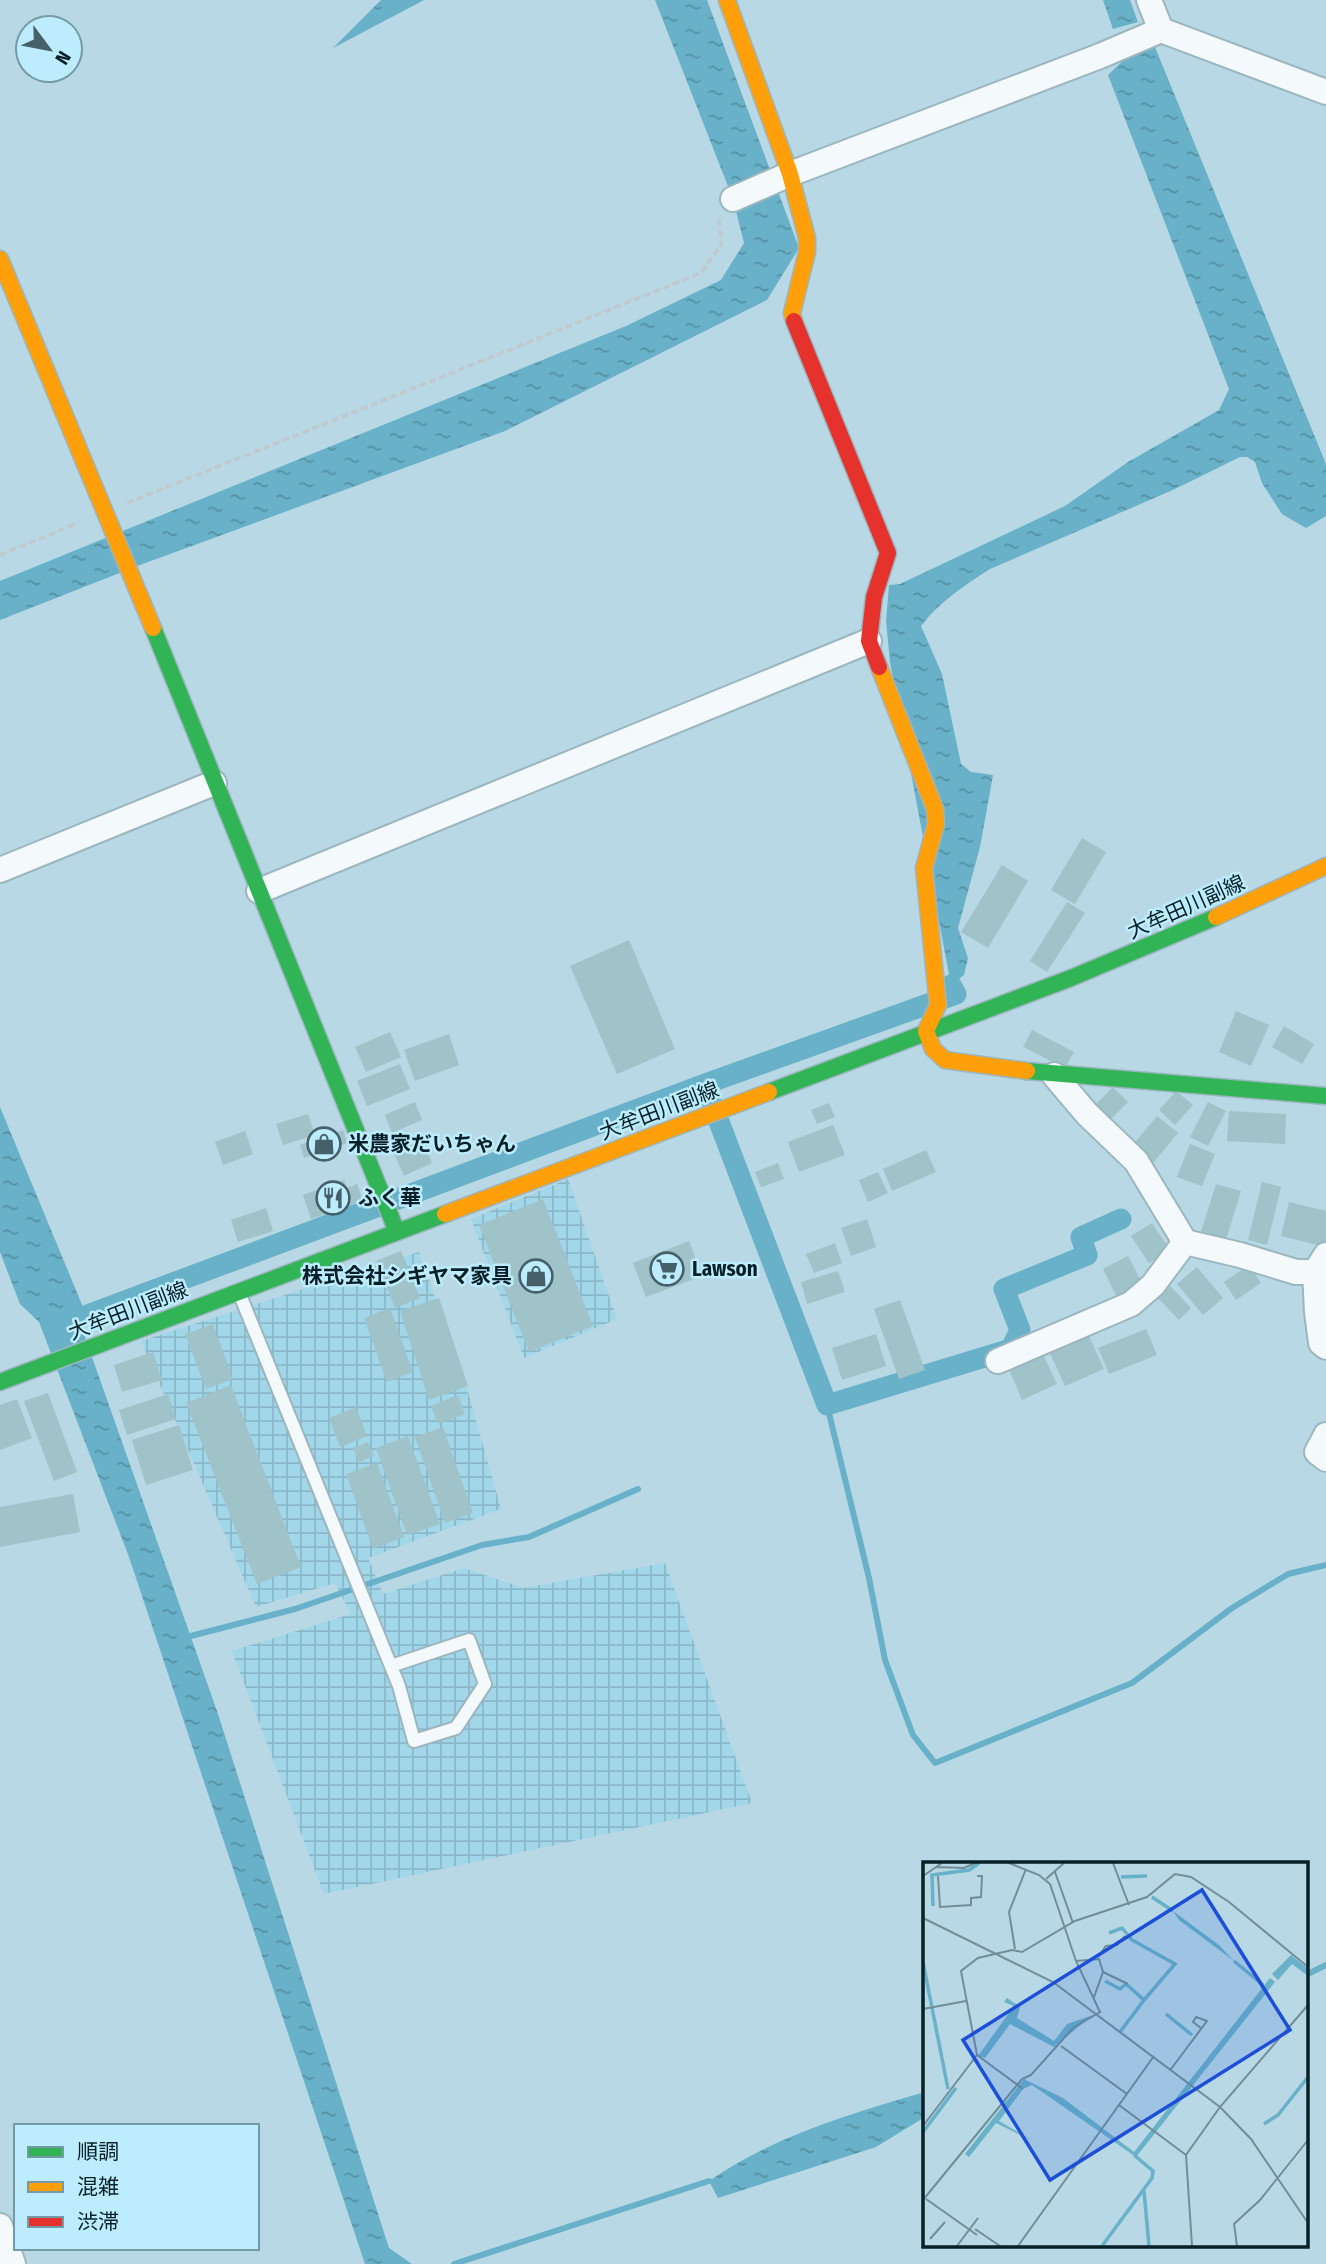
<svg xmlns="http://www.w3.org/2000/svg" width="1326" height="2264" viewBox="0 0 1326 2264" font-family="'Fira Sans Condensed','Noto Sans JP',sans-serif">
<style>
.industrial{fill:url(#industrial-grid)}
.water{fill:url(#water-ripples)}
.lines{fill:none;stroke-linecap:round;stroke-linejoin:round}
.stream{stroke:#68b1c8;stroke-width:6}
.canal{stroke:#68b1c8;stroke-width:21}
.building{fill:#a0c2c9}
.lane-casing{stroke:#9cb6bf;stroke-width:16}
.street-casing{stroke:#9cb6bf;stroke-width:28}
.fast-casing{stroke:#9cb6bf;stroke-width:19}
.slow-casing{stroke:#9cb6bf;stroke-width:19}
.jam-casing{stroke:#9cb6bf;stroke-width:19}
.path{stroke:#c0cace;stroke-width:3.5;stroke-dasharray:7 3.5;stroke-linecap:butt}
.lane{stroke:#f4f9fb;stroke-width:12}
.street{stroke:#f4f9fb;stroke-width:24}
.fast{stroke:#30b455;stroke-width:16}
.slow{stroke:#ff9f0a;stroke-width:16}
.jam{stroke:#e5322d;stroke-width:16}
.labels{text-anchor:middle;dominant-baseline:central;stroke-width:5;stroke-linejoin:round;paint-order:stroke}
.street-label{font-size:21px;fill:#072027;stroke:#bcecfd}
.poi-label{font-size:21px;font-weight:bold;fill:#072027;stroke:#bcecfd;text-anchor:start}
.inset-river{fill:none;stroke:#68b1c8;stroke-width:3.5}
.inset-road{fill:none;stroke:#718e98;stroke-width:2}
.view{fill:#1d4ed8;fill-opacity:0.15;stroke:#1d4ed8;stroke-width:3.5}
.inset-edge{fill:none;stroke:#072027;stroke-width:3.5}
</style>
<defs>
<pattern id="industrial-grid" width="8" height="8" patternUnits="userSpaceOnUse" patternTransform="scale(1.75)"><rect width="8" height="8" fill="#a2d7ea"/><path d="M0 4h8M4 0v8" fill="none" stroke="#8ab8c9"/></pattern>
<pattern id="water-ripples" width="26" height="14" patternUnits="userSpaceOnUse" patternTransform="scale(1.75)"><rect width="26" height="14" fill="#68b1c8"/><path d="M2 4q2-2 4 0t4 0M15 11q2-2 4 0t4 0" fill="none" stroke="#5490a2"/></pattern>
</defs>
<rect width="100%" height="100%" fill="#b7d8e4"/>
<g class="industrial">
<polygon points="568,1179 617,1319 524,1358 471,1219"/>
<polygon points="419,1252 468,1392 501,1509 368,1558 383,1594 464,1568 523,1588 665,1563 752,1803 324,1894 232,1651 351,1614 335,1583 256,1607 141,1341"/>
</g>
<g class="water">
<polygon points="381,0 424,0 333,48"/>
<polygon points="655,0 707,0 799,248 767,300 505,431 140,565 0,620 0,581 626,326 721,280 744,243 733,199"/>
<polygon points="1103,0 1130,0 1138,22 1113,29"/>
<path d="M1150 35 1326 464V516L1306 528 1282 514 1262 483 1255 462 1247 457H1240L1175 489 990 569C965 585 939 602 921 626L942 674 961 764 971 772 993 775 980 847 958 928 968 958 964 975 951 985 890 662 886 621 889 585 900 584 1065 506 1128 462 1219 410 1229 389 1108 75Z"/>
<polygon points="0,1107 83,1307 85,1318 80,1323 217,1711 389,2248 412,2264 365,2264 129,1557 39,1322 20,1304 0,1252"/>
<path d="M925 2092V2117L876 2147 718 2198 709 2181C774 2136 850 2114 925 2092Z"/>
</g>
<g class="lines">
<g class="stream">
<polyline points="827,1405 869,1578 885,1660 913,1735 935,1763 1132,1683 1232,1608 1288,1574 1326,1565"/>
<polyline points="183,1638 295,1609 482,1545 529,1537 638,1489"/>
<polyline points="1308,1974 1326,1965"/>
<polyline points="454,2264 709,2181"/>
</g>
<g class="canal">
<polyline points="713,1106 827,1405 1011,1349 1020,1330 1004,1289 1087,1255 1081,1237 1121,1219"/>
<polyline points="58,1326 705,1084 956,994 951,985"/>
</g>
</g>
<g class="building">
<polygon points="1082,838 1106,852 1075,904 1051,890"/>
<polygon points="1002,865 1028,881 988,948 961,932"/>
<polygon points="1067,902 1085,913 1047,972 1030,961"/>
<polygon points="629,940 675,1049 617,1074 570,966"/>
<polygon points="1236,1011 1269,1025 1251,1066 1219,1052"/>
<polygon points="1284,1026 1314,1044 1302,1064 1272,1047"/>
<polygon points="1032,1030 1074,1052 1065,1068 1023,1047"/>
<polygon points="390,1032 401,1057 366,1072 355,1047"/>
<polygon points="449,1034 459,1065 415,1081 404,1050"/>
<polygon points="400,1064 410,1089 367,1106 357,1081"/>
<polygon points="1113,1087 1128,1102 1107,1123 1092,1108"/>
<polygon points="1176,1091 1193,1105 1175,1125 1159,1110"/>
<polygon points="415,1102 422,1120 392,1133 385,1115"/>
<polygon points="1208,1102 1226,1111 1208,1146 1190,1137"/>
<polygon points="829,1103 835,1117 817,1124 811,1110"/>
<polygon points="1229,1111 1286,1114 1285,1144 1227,1141"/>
<polygon points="308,1114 315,1135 283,1145 276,1124"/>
<polygon points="1157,1116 1178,1133 1153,1163 1132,1146"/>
<polygon points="833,1125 845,1155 799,1172 788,1142"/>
<polygon points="343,1130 347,1143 304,1158 300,1145"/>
<polygon points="245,1131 253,1154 223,1165 215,1142"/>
<polygon points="419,1132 432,1163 404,1176 390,1145"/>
<polygon points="1190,1144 1215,1154 1202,1186 1177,1177"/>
<polygon points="926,1150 936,1172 892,1191 883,1169"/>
<polygon points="778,1163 784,1179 761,1187 755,1172"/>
<polygon points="878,1172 888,1193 868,1202 859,1180"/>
<polygon points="344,1180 347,1188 357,1184 363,1201 311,1219 303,1195"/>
<polygon points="1262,1182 1281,1187 1267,1245 1248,1240"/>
<polygon points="1216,1184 1241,1191 1225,1243 1200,1235"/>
<polygon points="543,1199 593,1326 529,1352 479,1225"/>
<polygon points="1289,1202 1326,1211 1326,1247 1281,1236"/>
<polygon points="266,1208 273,1231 238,1242 231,1220"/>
<polygon points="867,1219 876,1247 851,1256 841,1228"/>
<polygon points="1152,1223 1170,1250 1149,1263 1131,1236"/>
<polygon points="689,1241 702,1276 646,1297 633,1263"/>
<polygon points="835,1243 842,1263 814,1273 806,1254"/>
<polygon points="401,1251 420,1298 395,1308 376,1261"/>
<polygon points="1128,1256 1144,1287 1118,1300 1103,1269"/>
<polygon points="1249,1265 1261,1283 1236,1300 1224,1282"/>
<polygon points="1197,1267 1223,1298 1203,1315 1177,1284"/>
<polygon points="838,1271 845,1292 807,1304 801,1282"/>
<polygon points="1170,1286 1191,1308 1179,1320 1157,1297"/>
<polygon points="439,1298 468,1386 429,1400 400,1311"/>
<polygon points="900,1300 925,1370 899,1379 874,1309"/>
<polygon points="390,1308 413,1372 387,1382 364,1318"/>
<polygon points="213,1324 233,1379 206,1389 185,1334"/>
<polygon points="1146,1329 1157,1355 1109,1374 1098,1348"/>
<polygon points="876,1334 886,1366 842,1380 832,1348"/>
<polygon points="1088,1334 1104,1369 1065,1386 1049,1351"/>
<polygon points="153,1352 162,1380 122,1392 114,1365"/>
<polygon points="1043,1354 1057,1384 1022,1400 1009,1369"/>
<polygon points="231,1385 301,1567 257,1584 186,1403"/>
<polygon points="48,1393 77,1472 54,1481 24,1401"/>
<polygon points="168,1394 176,1419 127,1435 119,1410"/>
<polygon points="458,1395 465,1414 438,1424 431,1406"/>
<polygon points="17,1399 32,1438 0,1450 0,1405"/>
<polygon points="356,1407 367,1436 340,1447 329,1418"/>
<polygon points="179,1425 193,1470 146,1485 132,1440"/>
<polygon points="443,1427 473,1513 445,1523 415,1437"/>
<polygon points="408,1436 440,1524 407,1535 376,1448"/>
<polygon points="368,1442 374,1456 359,1462 353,1448"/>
<polygon points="377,1463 404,1537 373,1549 346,1474"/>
<polygon points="73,1494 80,1532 0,1547 0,1507"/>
</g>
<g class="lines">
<defs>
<polyline id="lane" points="240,1295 399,1686 414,1741 456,1728 485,1684 469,1640 391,1666"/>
<g id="street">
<polyline points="1149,0 1161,30"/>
<polyline points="733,199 790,174 1100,56 1161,30 1326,92"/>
<polyline points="0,870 214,783"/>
<polyline points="259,891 869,641"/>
<polyline points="1054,1075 1087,1114 1136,1161 1185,1242 1240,1255 1296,1272 1315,1272 1326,1255"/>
<polyline points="1315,1272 1317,1312 1321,1343 1326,1347"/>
<polyline points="998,1361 1131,1304 1153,1285 1185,1242"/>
<polyline points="1326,1435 1317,1452 1326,1459"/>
<polyline points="0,2226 13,2264"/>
</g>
<g id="fast">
<polyline points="153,628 397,1232"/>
<polyline points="1027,1071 1326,1096"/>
<polyline points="769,1092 1071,978 1216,917"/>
<polyline points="0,1382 445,1214"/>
</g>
<g id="slow">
<polyline points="727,0 790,174 807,238 807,252 792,313 794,321"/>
<polyline points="0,259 153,628"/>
<polyline points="879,667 935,809 936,824 924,868 938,1005 926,1031 933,1049 945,1060 1027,1071"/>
<polyline points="1216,917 1326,866"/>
<polyline points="445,1214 769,1092"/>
</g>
<polyline id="jam" points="794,321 888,553 874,597 869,641 879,667"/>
</defs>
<use href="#lane" class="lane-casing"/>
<use href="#street" class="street-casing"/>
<use href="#fast" class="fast-casing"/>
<use href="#slow" class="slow-casing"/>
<use href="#jam" class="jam-casing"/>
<g class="path">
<polyline points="127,503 701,273 721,245 719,215"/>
<polyline points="0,555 78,523"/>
</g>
<use href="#lane" class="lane"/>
<use href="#street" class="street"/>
<use href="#fast" class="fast"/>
<use href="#slow" class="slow"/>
<use href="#jam" class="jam"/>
</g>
<defs>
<symbol id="shop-ring" viewBox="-11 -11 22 22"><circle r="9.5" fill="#bcecfd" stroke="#456069" stroke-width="1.5"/><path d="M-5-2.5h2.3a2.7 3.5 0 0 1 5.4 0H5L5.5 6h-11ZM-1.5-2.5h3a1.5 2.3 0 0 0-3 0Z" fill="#456069"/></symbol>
<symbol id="restaurant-ring" viewBox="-11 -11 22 22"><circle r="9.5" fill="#bcecfd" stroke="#456069" stroke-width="1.5"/><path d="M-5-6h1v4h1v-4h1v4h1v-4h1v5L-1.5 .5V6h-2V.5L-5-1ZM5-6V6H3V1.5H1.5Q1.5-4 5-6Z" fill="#456069"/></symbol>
<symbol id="supermarket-ring" viewBox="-11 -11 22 22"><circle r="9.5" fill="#bcecfd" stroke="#456069" stroke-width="1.5"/><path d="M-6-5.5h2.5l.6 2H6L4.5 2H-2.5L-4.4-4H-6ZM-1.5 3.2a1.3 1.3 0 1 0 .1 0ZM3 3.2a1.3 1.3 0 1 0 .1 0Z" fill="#456069"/></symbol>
</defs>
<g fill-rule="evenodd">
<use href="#shop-ring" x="305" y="1125" width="38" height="38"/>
<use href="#restaurant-ring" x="314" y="1179" width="38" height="38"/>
<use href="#supermarket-ring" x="648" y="1250" width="38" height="38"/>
<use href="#shop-ring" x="517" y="1257" width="38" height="38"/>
</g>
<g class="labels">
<g class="street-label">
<text transform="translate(1186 907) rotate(-24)">大牟田川副線</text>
<text transform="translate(659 1111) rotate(-21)">大牟田川副線</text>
<text transform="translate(128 1311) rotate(-21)">大牟田川副線</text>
</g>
<g class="poi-label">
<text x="348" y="1144">米農家だいちゃん</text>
<text x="358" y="1198">ふく華</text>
<text x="692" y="1269">Lawson</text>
<text x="512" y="1276" text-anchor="end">株式会社シギヤマ家具</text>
</g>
</g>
<g transform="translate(923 1862)">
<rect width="385" height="385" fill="#b7d8e4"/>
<path d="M250 49 296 83 311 99 256 58ZM368 93 385 107V114L369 102 355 118 349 112ZM347 116 352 120 213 295 109 223 100 227 76 259 110 279 73 261 46 295 42 292 101 217 140 236 211 290ZM84 136 97 145 94 156 131 179 144 162 170 153 131 185 87 162 62 196 55 194 91 144 81 140Z" fill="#68b1c8"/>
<path class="inset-river" d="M198 15 224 14M229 35 250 49M10 44 9 13 46 8 56 1M186 71 199 66 209 78 252 102 221 138M311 99 340 123M0 100 25 227M182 119 197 127 203 122 221 138 197 170M243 152 269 173M341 262 355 253 385 215M0 270 33 226M221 329 226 384M179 384 229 316 230 309 211 293"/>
<path class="inset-road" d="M190 1 206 43M13 5 41 6 52 1M132 10 150 61M0 14 19 1M15 14 17 45 48 43V36L58 35 59 14H54M123 17 141 1M0 56 130 120 297 245 328 277 385 361M92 87 86 50 103 7M175 95 183 84 194 83 202 74M153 99 176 97 180 110 171 135M180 110 205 122M0 147 43 139M138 184 204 232M248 207 284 159 273 155 270 160 278 166M100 227 54 193 38 109 55 96 89 88 99 90 152 59 224 35 252 12 268 15 306 40 385 105M196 243 263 293M0 264 54 193M3 337 54 373M0 338 99 217 108 213 151 165 177 150 153 99 127 22 116 13 86 1M52 367 77 384M7 377 22 360M34 384 55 356M95 384 231 194M269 384 263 293 297 245 385 143M314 384 311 362 337 338 385 278"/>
<path class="view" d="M279 28 367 168 127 318 40 178Z"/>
<rect width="385" height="385" class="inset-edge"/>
</g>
<rect x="14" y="2124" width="245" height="126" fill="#bcecfd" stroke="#749aa7" stroke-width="2"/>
<rect x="28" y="2147" width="35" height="10" fill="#30b455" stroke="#749aa7" stroke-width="2"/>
<text x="77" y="2159" font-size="21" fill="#072027">順調</text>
<rect x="28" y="2182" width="35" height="10" fill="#ff9f0a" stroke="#749aa7" stroke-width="2"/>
<text x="77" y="2194" font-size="21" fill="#072027">混雑</text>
<rect x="28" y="2217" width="35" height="10" fill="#e5322d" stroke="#749aa7" stroke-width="2"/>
<text x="77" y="2229" font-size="21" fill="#072027">渋滞</text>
<g transform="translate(49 49) rotate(122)"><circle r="33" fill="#bcecfd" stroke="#749aa7" stroke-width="2"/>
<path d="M0-5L12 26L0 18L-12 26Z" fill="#456069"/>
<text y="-10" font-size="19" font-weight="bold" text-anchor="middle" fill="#072027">N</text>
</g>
</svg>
